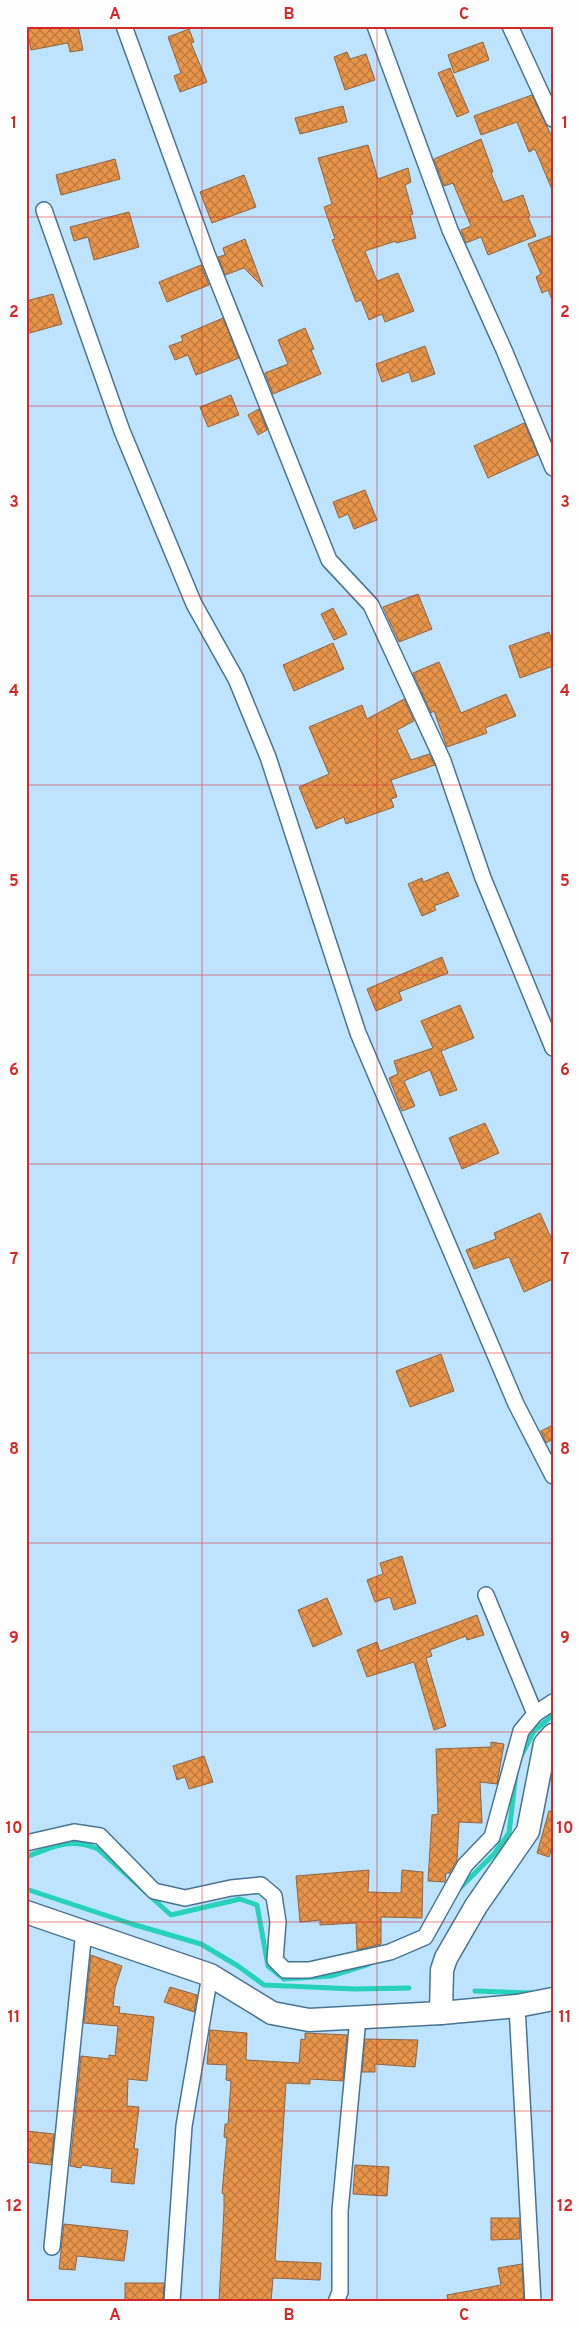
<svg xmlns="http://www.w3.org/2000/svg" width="579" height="2328" viewBox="0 0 579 2328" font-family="Overpass,sans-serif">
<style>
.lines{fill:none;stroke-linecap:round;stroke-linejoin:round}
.stream{stroke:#26d2b9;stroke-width:5}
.building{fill:url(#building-cross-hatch);stroke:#8d6545}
.street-casing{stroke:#477492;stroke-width:18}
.secondary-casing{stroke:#477492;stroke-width:25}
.street{stroke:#fff;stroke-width:15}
.secondary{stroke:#fff;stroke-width:22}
.grid{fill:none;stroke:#d62828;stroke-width:1;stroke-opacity:0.55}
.neatline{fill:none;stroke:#d62828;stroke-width:2}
.grid-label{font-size:16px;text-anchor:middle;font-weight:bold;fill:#d62828}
</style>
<defs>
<pattern id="building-cross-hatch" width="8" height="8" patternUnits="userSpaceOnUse" patternTransform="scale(1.25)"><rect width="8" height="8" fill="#e89449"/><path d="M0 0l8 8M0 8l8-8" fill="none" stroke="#bb793e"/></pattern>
</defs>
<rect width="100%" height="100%" fill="#bde3ff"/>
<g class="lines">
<g class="stream">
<polyline points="520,1758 534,1731 553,1715"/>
<path d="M26 1857C53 1847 69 1837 98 1849L171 1915 240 1899 257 1905 268 1966 284 1979 331 1976 369 1964"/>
<polyline points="26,1889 132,1924 201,1944 238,1966 264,1985 355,1989 409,1988"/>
<polyline points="458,1890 494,1854 509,1833 516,1773"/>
<polyline points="475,1991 532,1993"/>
</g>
</g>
<g class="building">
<polygon points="26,26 78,26 83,50 70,52 68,43 31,50"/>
<polygon points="189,29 194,42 191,43 207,82 180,92 174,76 181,73 168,37"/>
<polygon points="483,42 489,60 454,73 448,55"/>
<polygon points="347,52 350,59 366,54 375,80 345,90 334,57"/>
<polygon points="450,68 469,112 457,117 438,73"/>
<polygon points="532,95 553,139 553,192 535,149 529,152 517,122 481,135 474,116"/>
<polygon points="343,106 347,122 300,134 295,118"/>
<polygon points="481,139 493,172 491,173 503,202 523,195 530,216 528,217 536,236 488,255 481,237 466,243 461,230 471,226 453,183 444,186 434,159"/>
<polygon points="368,145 378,179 408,168 411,182 405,185 413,214 410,215 416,238 396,243 396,241 365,251 377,281 398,273 414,311 385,322 382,314 369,320 361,300 356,302 332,240 335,239 324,207 332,204 318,158"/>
<polygon points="115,159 120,179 61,195 56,175"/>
<polygon points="244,175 256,207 212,223 200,192"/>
<polygon points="129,212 139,247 94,260 88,237 74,241 70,227"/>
<polygon points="553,235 553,302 548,290 542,293 536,277 541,274 528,244"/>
<polygon points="245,239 263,287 244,268 225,275 218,257 225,255 223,248"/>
<polygon points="201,265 209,285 167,302 159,282"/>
<polygon points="53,294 62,324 26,334 26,301"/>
<polygon points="223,318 239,358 196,375 188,355 175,360 169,346 183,341 181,336"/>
<polygon points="305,328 314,349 311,350 321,374 273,394 265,373 288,364 278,340"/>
<polygon points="425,346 435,374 412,382 409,372 382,382 376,364"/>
<polygon points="231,395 239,415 208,427 200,407"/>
<polygon points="259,409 267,430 258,435 248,415"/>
<polygon points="524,423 538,455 488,478 474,446"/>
<polygon points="365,490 377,520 354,529 348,514 339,518 333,502"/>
<polygon points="418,594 432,629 399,642 383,607"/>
<polygon points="333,608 347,634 334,640 321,614"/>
<polygon points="549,632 553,644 553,666 520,678 509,646"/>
<polygon points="333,643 344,669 294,691 283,665"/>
<polygon points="439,662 461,713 506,694 516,716 485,728 487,733 447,747 434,711 431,713 413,673"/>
<polygon points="404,699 414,721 397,730 411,760 429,754 435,765 391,780 397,797 391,799 394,807 346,824 344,817 316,829 299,787 329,774 309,727 362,705 367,719"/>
<polygon points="448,872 459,896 434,906 436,910 422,916 408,884 422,878 423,882"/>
<polygon points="442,957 448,973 399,992 402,1000 376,1011 367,989"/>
<polygon points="460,1005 474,1038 441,1051 457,1090 440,1096 430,1070 404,1081 415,1106 402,1111 389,1078 398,1074 394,1061 433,1048 421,1021"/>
<polygon points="485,1123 499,1153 462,1169 449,1138"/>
<polygon points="540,1213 553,1242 553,1279 524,1292 509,1257 474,1269 466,1250 496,1239 494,1233"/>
<polygon points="441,1354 454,1391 410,1407 396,1371"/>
<polygon points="553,1425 553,1439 546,1443 541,1431"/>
<polygon points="402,1556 416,1603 394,1610 390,1597 375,1602 367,1580 383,1574 380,1563"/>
<polygon points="327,1598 342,1634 313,1647 298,1610"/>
<polygon points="477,1615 484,1635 467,1640 466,1636 430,1650 432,1656 426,1658 446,1726 434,1730 414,1662 367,1677 357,1650 377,1642 380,1651"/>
<polygon points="491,1742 504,1744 497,1784 480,1782 482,1823 459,1822 457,1860 450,1873 446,1873 445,1882 428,1881 432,1815 438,1814 436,1749 491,1747"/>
<polygon points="204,1756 213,1782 189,1789 185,1777 177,1780 173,1766"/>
<polygon points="549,1811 553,1811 553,1844 549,1857 537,1853"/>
<polygon points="369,1870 368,1892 401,1893 402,1870 423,1872 422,1918 381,1917 381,1944 357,1950 356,1923 320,1925 320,1920 300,1922 296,1876"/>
<polygon points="91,1955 122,1966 115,1988 113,2006 120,2007 119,2013 154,2017 147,2081 128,2079 127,2106 139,2107 134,2149 138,2149 134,2184 111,2182 112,2169 82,2165 81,2168 70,2166 81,2056 109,2059 109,2055 115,2056 118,2026 84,2023"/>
<polygon points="170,1987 197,1995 194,2012 164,2002"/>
<polygon points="210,2030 247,2033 246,2060 299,2063 301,2039 305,2040 305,2033 347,2035 343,2081 310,2079 310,2084 286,2083 275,2261 321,2263 320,2280 273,2278 271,2302 219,2302 224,2209 224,2194 222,2193 227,2138 224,2137 225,2124 228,2124 231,2081 226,2080 227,2065 207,2064"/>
<polygon points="365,2039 418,2040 415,2067 375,2064 375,2072 362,2072"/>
<polygon points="26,2131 54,2134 51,2165 26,2162"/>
<polygon points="355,2165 389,2167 387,2196 353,2194"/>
<polygon points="491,2218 519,2218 520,2239 491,2240"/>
<polygon points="64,2224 128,2231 124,2261 77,2256 75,2270 59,2269"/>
<polygon points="522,2264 524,2302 448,2302 447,2295 501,2285 498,2268"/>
<polygon points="125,2283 164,2283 163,2302 125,2302"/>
</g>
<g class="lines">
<defs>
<g id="street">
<polyline points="124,26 207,254 329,560 371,605 443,761 483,878 553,1048"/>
<polyline points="375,26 450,230 504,350 553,468"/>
<polyline points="510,26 553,119"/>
<polyline points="44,210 122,431 194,604 236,679 268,757 358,1033 516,1404 553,1476"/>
<polyline points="486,1595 535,1714"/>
<polyline points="26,1843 74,1832 100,1836 154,1891 185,1898 231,1888 261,1885 274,1896 278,1922 275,1960 285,1970 309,1970 390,1952 425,1937 465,1865 492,1837 521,1731 535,1714 553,1702"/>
<polyline points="517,2006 533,2302"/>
<polyline points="52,2247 84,1930"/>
<polyline points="172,2302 184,2126 210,1975"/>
<polyline points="336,2302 340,2292 340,2211 358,2018"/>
</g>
<g id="secondary">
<polyline points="26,1912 210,1975 272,2013 309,2020 441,2013 517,2006 553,1999"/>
<polyline points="441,2013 442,1970 446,1958 476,1906 528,1831 545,1744 553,1735"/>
</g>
</defs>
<use href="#street" class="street-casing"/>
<use href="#secondary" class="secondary-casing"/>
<use href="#street" class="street"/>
<use href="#secondary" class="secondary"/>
</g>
<path class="grid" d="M202 26V2302M377 26V2302M26 217H553M26 406H553M26 596H553M26 785H553M26 975H553M26 1164H553M26 1353H553M26 1543H553M26 1732H553M26 1922H553M26 2111H553"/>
<rect width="579" height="2328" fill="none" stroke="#fefefe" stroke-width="55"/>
<rect x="28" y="28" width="524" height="2272" class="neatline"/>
<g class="grid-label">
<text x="115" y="19">A</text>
<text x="289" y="19">B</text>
<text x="464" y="19">C</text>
<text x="14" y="128">1</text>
<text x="565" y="128">1</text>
<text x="14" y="317">2</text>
<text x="565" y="317">2</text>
<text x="14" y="507">3</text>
<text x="565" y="507">3</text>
<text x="14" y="696">4</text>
<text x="565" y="696">4</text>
<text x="14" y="886">5</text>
<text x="565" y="886">5</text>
<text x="14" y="1075">6</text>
<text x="565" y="1075">6</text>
<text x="14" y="1264">7</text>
<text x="565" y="1264">7</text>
<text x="14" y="1454">8</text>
<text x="565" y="1454">8</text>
<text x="14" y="1643">9</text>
<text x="565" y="1643">9</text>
<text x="14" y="1833">10</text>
<text x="565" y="1833">10</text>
<text x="14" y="2022">11</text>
<text x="565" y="2022">11</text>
<text x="14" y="2211">12</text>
<text x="565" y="2211">12</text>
<text x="115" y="2320">A</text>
<text x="289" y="2320">B</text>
<text x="464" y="2320">C</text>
</g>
</svg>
